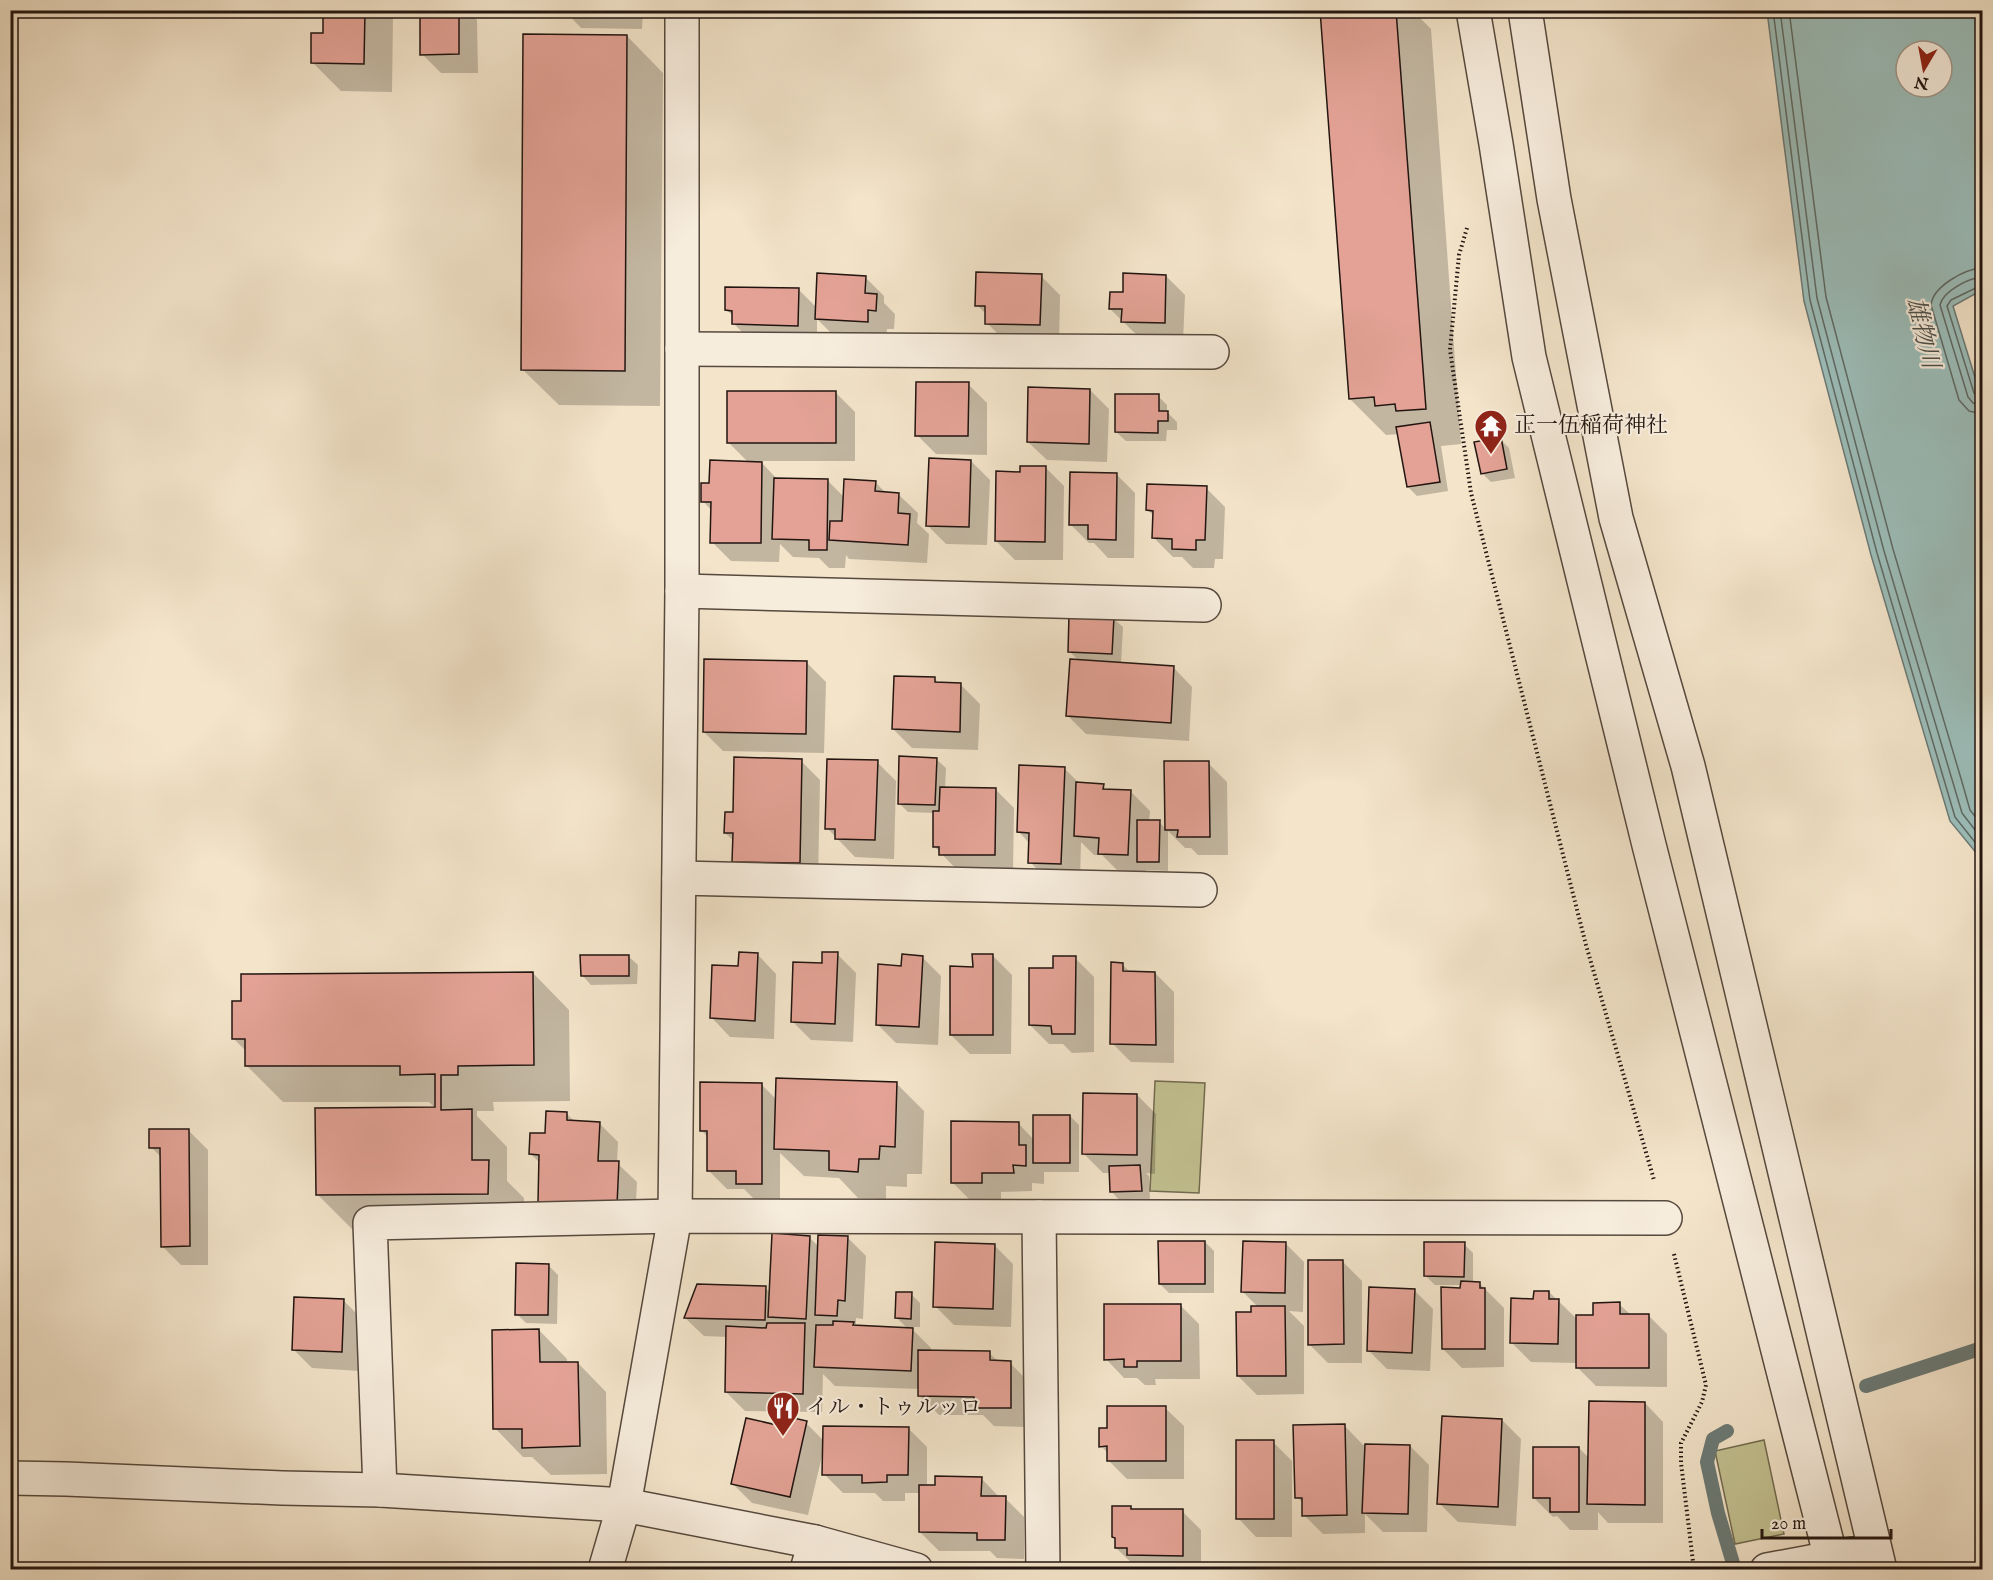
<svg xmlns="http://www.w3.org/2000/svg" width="1993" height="1580" viewBox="0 0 1993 1580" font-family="'IM FELL English','Noto Serif JP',serif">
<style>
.green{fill:#c3c191;stroke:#726b50;stroke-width:1.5}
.water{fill:#9cbeba;stroke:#6b7a76;stroke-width:1.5;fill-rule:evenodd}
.shadow{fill:#0003}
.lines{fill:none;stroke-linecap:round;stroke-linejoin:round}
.shore{stroke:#5f6a65;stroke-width:1.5}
.stream{stroke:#6b7a76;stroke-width:14}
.building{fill:#e3a295;stroke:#221510;stroke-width:1.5}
.minor-casing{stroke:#56493e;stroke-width:36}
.path{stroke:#221510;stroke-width:4;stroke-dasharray:1.5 3;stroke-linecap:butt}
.minor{stroke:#f7eddd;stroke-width:33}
.labels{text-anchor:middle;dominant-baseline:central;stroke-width:4.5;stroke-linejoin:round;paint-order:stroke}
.poi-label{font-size:22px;fill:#221510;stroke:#f7eddd;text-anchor:start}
.water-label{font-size:24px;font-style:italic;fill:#4d504c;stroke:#f7eddd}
</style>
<rect width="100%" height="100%" fill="#f3e4ca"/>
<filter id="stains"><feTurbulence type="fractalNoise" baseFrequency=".00333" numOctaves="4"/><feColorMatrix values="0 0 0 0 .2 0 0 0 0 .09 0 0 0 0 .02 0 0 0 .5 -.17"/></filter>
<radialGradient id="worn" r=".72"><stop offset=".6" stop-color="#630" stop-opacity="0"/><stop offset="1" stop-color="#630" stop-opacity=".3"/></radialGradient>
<g class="green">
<polygon points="1155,1081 1205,1083 1199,1193 1150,1191"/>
<polygon points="1764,1440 1784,1534 1735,1544 1715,1451"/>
</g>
<path class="water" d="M1767 11H1982V290L1953 306 1982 400V860L1950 821 1871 555 1804 301ZM1906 51H1942V87H1906Z"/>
<g class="shadow">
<polygon points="316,10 468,10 477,20 478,73 441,73 422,54 422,18 393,17 392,92 341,91 313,63 324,35 324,19"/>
<polygon points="564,10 643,10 642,29 581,28"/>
<polygon points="1321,10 1412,10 1431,29 1461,444 1441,446 1448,491 1417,496 1408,487 1399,434 1386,435 1350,399"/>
<polygon points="627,36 663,73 660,406 559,405 522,369"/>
<polygon points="1041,276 1060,295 1059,344 1006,342 987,323 987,315 977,305"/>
<polygon points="1166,276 1185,295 1183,342 1142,340 1110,309 1124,293"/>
<polygon points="865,277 884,296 884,303 895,314 894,329 887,329 886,340 835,337 817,319 817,344 752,342 733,323 734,317 727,310 798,289 817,308"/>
<polygon points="968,384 987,403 987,455 936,454 917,435"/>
<polygon points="1090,390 1109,409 1107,462 1047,460 1028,442"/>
<polygon points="836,393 855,412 855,461 760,461 778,480 828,481 845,498 875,482 886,493 899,495 918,513 917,523 929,534 927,563 849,559 846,555 845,568 829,568 819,558 793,557 780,544 779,562 731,561 712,542 712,511 703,501 711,484 749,463 728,442"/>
<polygon points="1158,396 1167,405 1167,412 1177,422 1177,430 1167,430 1166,441 1126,441 1116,432"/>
<polygon points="1500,439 1509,448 1515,478 1491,482 1482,473"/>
<polygon points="971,461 990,480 987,545 946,544 927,525"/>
<polygon points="1045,467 1064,486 1063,560 1015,560 996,541 1022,473"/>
<polygon points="1116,474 1135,493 1134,558 1108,558 1094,543 1089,543 1071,525"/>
<polygon points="1206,488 1225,507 1223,559 1215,559 1214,568 1193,568 1182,557 1173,557 1154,538 1154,516 1148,510"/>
<polygon points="1113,618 1123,627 1121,664 1174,668 1192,687 1189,741 1086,734 1067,715 1079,661 1069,651"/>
<polygon points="807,663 826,682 824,753 723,751 704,732"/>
<polygon points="935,679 940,684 961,685 980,704 978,750 912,748 893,729"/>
<polygon points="936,759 946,768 945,789 995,789 1014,808 1013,873 960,873 934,846 934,813 908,812 899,803"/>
<polygon points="801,761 820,780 818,882 752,880 733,861 734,841 725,833 735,814"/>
<polygon points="877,762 896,781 894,859 855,857 827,828"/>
<polygon points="1208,763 1227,782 1228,855 1198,855 1191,848 1185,848 1168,831 1168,871 1146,870 1146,873 1119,872 1102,855 1094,855 1081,842 1080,882 1049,881 1030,862 1030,844 1018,831 1065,769 1080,784 1103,786 1108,791 1131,792 1150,811 1149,821 1159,822 1166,829"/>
<polygon points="837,954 856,973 853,1042 811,1040 792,1021 823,965"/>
<polygon points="758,955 776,974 774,1039 730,1037 712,1018 740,968"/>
<polygon points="628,956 638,965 637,984 591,985 582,975"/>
<polygon points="993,956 1012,975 1011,1054 970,1054 951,1035 974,968"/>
<polygon points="922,957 941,976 938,1045 896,1043 877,1024 903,967"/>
<polygon points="1075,958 1094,977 1094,1052 1072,1053 1063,1044 1049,1044 1030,1025 1055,970"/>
<polygon points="1122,964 1131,973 1155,973 1174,992 1174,1063 1131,1062 1112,1043"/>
<polygon points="533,973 569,1010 570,1101 493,1102 494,1111 477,1111 477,1116 507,1147 507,1181 524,1198 524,1229 354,1231 317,1194 436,1109 429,1102 283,1102 247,1066 246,1051 234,1039"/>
<polygon points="896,1083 924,1111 922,1174 907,1174 907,1187 886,1186 886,1199 858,1198 839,1178 804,1176 780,1153 780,1202 757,1202 744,1189 727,1189 708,1170 709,1138 702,1131 761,1084 777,1100"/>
<polygon points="1137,1095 1156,1114 1155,1174 1146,1173 1149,1176 1150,1200 1120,1201 1111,1191 1110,1173 1103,1173 1084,1154"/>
<polygon points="567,1114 575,1122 599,1123 618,1142 617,1163 637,1182 635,1224 558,1220 539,1201 541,1164 531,1154"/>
<polygon points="1070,1116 1079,1125 1079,1172 1044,1172 1044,1184 1032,1183 1032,1191 1001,1192 1001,1202 971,1201 952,1182 1019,1124 1034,1140"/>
<polygon points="189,1131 208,1150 208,1265 181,1265 162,1246 162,1158 151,1147"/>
<polygon points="809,1237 819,1247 847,1237 866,1256 863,1319 856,1318 856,1326 908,1329 897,1318 911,1294 920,1303 920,1327 910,1327 931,1348 931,1352 989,1353 999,1362 1010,1363 1029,1382 1029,1427 994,1426 983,1415 939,1415 920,1396 920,1389 835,1386 823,1374 822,1412 745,1411 726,1392 728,1337 704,1336 685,1318 765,1288 771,1293"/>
<polygon points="1205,1242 1214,1251 1214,1293 1169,1293 1160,1284"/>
<polygon points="1285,1243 1304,1262 1303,1312 1289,1311 1304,1326 1304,1394 1257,1395 1238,1376 1253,1314 1259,1308 1243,1292"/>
<polygon points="1464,1244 1473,1253 1473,1283 1479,1283 1504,1308 1504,1367 1462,1368 1443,1349 1462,1285 1435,1285 1426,1276"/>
<polygon points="994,1245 1013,1264 1011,1327 954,1325 935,1306"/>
<polygon points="1343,1262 1362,1281 1362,1363 1328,1363 1309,1344"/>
<polygon points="548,1265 558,1275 557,1324 526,1323 517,1314"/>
<polygon points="1414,1290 1433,1309 1430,1371 1387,1369 1368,1350"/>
<polygon points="1549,1292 1577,1319 1594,1316 1619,1304 1631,1315 1648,1315 1667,1334 1667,1387 1596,1386 1577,1367 1577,1363 1531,1362 1512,1343 1535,1300"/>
<polygon points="343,1300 362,1319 360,1371 312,1368 293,1349"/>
<polygon points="1180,1305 1199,1324 1200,1379 1155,1379 1156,1385 1145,1385 1137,1378 1124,1378 1106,1359"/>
<polygon points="539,1330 567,1359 567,1364 578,1363 606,1392 607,1474 551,1475 532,1457 523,1457 495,1428"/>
<polygon points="1645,1403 1663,1422 1663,1523 1608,1523 1598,1512 1598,1530 1570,1530 1557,1516 1553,1517 1534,1498 1579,1448 1590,1459"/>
<polygon points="1165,1408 1184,1426 1184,1479 1127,1479 1108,1460 1108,1453 1101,1446 1109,1429"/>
<polygon points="1502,1420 1521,1439 1516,1526 1458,1522 1439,1503"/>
<polygon points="806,1423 824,1441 908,1428 927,1447 927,1487 981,1478 1000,1498 1005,1498 1024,1517 1024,1559 997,1558 990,1551 939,1551 920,1532 920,1493 905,1493 905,1501 883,1501 875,1493 843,1493 824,1474 823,1452 808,1515 752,1503 733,1484 779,1426"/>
<polygon points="1344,1425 1363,1445 1410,1446 1429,1465 1427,1532 1383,1532 1365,1514 1365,1533 1323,1534 1304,1515 1304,1504 1297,1497"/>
<polygon points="1273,1442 1292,1461 1292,1537 1256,1537 1238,1518"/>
<polygon points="1131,1507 1134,1510 1182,1511 1201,1530 1201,1570 1143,1570 1140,1566 1135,1566 1116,1548 1116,1540 1114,1537"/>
</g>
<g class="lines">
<g class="shore">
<polyline points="1773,10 1810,300 1877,553 1955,817 1982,851"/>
<polyline points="1780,10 1817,298 1884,551 1962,813 1982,839"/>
<polyline points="1789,10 1826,297 1893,549 1962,782 1970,810 1982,825"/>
<path d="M1982 268C1965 269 1933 286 1931 305L1959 400 1969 411 1982 414"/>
<path d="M1982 277C1969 278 1943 291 1940 305L1968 397 1973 403 1982 405"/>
<polyline points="1982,285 1951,300 1947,306 1974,393 1977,396 1982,397"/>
</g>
<g class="stream">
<polyline points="1866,1386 1982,1348"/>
<polyline points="1727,1431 1713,1439 1707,1462 1718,1513 1735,1570"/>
</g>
</g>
<g class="building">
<polygon points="323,10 365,10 364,64 311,63 311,33 323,33"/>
<polygon points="420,10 459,10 459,54 420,55"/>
<polygon points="1320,10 1396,10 1426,409 1396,411 1395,404 1375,406 1374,397 1349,399"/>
<polygon points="523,34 627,35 625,371 521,370"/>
<polygon points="976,272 1042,274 1040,325 985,324 985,306 975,306"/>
<polygon points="817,273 866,276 865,293 877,294 876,311 868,310 868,322 815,319"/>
<polygon points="1123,273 1166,275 1165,323 1121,322 1122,309 1109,309 1110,292 1123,292"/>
<polygon points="725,287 799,288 798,326 732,324 732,311 725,310"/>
<polygon points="916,382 969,382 968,436 915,436"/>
<polygon points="1028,387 1090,389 1089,444 1027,442"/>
<rect x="727" y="391" width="109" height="52"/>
<polygon points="1115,394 1159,394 1159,411 1168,411 1168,421 1158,421 1158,433 1115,432"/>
<polygon points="1430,422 1440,482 1407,487 1396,427"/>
<polygon points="1501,437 1507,469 1481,474 1474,442"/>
<polygon points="929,458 971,460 969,527 926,526"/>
<polygon points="710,460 762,462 761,543 710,543 711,502 701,502 701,483 709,483"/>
<polygon points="1020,466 1046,466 1045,542 995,541 996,471 1020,472"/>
<polygon points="1070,472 1117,473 1116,540 1088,539 1088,525 1069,525"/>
<polygon points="774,478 828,479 827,550 809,550 809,540 772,539"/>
<polygon points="844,479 876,481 875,491 899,493 898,513 910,514 908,545 829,540 830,521 842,521"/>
<polygon points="1147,484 1207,486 1205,540 1196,540 1196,550 1172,549 1172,539 1152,538 1153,511 1146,510"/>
<polygon points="1069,615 1114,617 1112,654 1068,652"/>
<polygon points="704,659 807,661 806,734 703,732"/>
<polygon points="1070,659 1174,666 1171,723 1066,716"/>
<polygon points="894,676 935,677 935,682 961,683 960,732 892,729"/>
<polygon points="899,756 937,758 935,805 898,804"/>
<polygon points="734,757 802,759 800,863 732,862 733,833 724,833 725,812 733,812"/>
<polygon points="827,759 878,760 875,840 835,839 835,829 825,829"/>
<polygon points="1164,761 1209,761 1210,837 1177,837 1178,830 1165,830"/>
<polygon points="1019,765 1065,767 1061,864 1028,863 1029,833 1017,832"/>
<polygon points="1076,782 1104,784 1103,789 1131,790 1128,855 1098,854 1099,838 1074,836"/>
<polygon points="940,787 996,788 995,855 939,855 939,847 933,847 933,811 939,811"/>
<polygon points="1137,820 1160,820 1159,862 1137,862"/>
<polygon points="739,952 758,953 755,1021 710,1018 712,965 738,966"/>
<polygon points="822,952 838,952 835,1024 791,1022 793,962 822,963"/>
<polygon points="902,954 923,956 919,1027 876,1025 878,964 901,966"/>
<polygon points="972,954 993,954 993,1035 950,1035 950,966 973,967"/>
<polygon points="580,955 629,955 629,976 581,976"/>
<polygon points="1053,956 1076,956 1075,1034 1052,1034 1051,1026 1029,1025 1029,968 1053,968"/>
<polygon points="1111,962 1123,963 1123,971 1155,972 1156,1045 1110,1044"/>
<polygon points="533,972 534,1065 458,1066 458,1075 441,1075 441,1110 472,1109 472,1160 489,1160 488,1194 316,1195 315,1108 435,1107 435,1074 400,1075 400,1066 245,1066 245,1039 232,1039 232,1001 241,1001 241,974"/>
<polygon points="776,1078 897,1082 895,1147 880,1146 879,1159 859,1159 858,1172 829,1170 829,1151 774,1149"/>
<polygon points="700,1082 762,1083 762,1184 736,1184 736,1171 707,1171 707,1131 700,1131"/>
<polygon points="1083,1093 1137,1094 1137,1155 1082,1154"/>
<polygon points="546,1111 567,1112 567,1120 600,1122 598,1161 619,1161 617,1205 538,1202 539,1155 529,1154 530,1133 545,1133"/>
<rect x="1033" y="1115" width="37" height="48"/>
<polygon points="951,1121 1019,1122 1019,1145 1026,1145 1026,1166 1013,1165 1014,1173 982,1173 982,1183 951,1183"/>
<polygon points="149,1129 189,1129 190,1246 161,1247 160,1148 149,1148"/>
<polygon points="1140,1165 1142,1191 1110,1192 1109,1166"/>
<polygon points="772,1233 810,1236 806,1319 768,1317"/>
<polygon points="818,1235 848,1236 845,1301 838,1300 837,1316 815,1315"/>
<polygon points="1158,1241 1205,1241 1205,1284 1159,1284"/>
<polygon points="1243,1241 1286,1242 1285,1293 1241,1292"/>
<polygon points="935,1242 995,1244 993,1309 933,1307"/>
<polygon points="1424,1242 1465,1242 1464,1277 1424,1276"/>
<polygon points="1308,1260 1343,1260 1344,1344 1308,1345"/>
<polygon points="516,1263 549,1264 548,1315 515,1315"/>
<polygon points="1461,1281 1480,1282 1480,1288 1485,1288 1485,1349 1442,1349 1441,1287 1460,1288"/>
<polygon points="697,1284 766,1286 765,1320 684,1318"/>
<polygon points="1369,1287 1415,1289 1412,1353 1367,1351"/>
<polygon points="1534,1291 1549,1291 1549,1299 1559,1299 1558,1344 1510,1343 1511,1298 1533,1299"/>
<polygon points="896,1292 912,1292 911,1319 895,1318"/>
<polygon points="294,1297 344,1299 342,1352 292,1350"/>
<polygon points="1620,1302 1620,1314 1649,1314 1649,1368 1576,1368 1576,1315 1593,1315 1593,1303"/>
<polygon points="1104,1304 1181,1304 1181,1361 1137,1361 1137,1367 1124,1367 1124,1359 1104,1360"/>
<polygon points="1251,1306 1285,1306 1286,1376 1237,1376 1236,1312 1251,1312"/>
<polygon points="833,1321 854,1322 853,1325 913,1328 911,1371 814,1367 816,1325 833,1325"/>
<polygon points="767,1323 805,1323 803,1394 725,1392 726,1326 766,1328"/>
<polygon points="539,1329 540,1362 578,1362 580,1446 522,1448 522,1429 493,1429 492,1330"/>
<polygon points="918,1350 990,1351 990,1360 1011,1361 1011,1408 974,1408 974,1397 918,1396"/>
<polygon points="1589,1401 1645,1402 1645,1505 1587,1504"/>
<polygon points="1107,1406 1166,1406 1166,1461 1107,1461 1107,1446 1099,1447 1099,1428 1107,1428"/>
<polygon points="780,1415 807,1421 790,1497 731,1484 746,1418 777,1425"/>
<polygon points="1442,1416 1502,1419 1498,1507 1437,1504"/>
<polygon points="1345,1424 1347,1515 1302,1516 1302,1498 1295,1498 1293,1425"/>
<polygon points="823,1426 909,1427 908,1475 887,1475 887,1482 862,1483 862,1475 822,1475"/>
<rect x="1236" y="1440" width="38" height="79"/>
<polygon points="1365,1444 1410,1445 1408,1514 1362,1513"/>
<polygon points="1533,1447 1579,1447 1579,1512 1550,1512 1550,1498 1533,1498"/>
<polygon points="935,1476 982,1477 981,1496 1006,1496 1005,1540 977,1540 977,1533 919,1532 919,1485 935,1485"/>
<polygon points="1112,1506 1131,1506 1131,1509 1183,1509 1183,1556 1127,1555 1127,1548 1115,1548 1115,1538 1112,1537"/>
</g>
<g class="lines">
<defs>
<g id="minor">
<polyline points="1473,10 1496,144 1529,357 1649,845 1831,1558"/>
<polyline points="1525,10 1554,199 1616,518 1688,766 1880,1570"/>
<polyline points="682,349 1212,352"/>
<polyline points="682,591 1204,605"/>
<polyline points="679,878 1200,890"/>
<polyline points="1039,1217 1043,1570"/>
<polyline points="10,1478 66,1479 282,1488 380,1490 624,1505 815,1542 916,1570"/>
<polyline points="380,1490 370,1223 675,1216 1665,1218"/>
<polyline points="605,1570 624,1505 675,1216 682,591 682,10"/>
<polyline points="807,1570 815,1542"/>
<polyline points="1767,1570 1853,1554"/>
</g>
</defs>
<use href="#minor" class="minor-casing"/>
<g class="path">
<polyline points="1467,228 1459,255 1450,350 1471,493 1586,945 1654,1180"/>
<polyline points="1674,1254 1706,1385 1702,1402 1681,1443 1681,1463 1694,1570"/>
</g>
<use href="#minor" class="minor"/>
</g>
<defs>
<symbol id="temple-pin" viewBox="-11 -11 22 30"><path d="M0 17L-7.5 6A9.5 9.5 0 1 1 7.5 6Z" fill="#8f2418" stroke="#f7eddd"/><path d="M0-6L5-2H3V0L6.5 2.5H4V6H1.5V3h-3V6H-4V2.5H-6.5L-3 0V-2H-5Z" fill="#fff"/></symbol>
<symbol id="restaurant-pin" viewBox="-11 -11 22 30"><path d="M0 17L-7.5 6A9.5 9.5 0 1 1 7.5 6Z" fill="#8f2418" stroke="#f7eddd"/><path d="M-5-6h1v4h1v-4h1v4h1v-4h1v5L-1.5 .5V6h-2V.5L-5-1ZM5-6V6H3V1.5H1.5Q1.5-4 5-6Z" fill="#fff"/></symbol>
</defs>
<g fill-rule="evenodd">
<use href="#temple-pin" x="1472" y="407" width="38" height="52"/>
<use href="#restaurant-pin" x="764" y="1389" width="38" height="52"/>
</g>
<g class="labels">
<g class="poi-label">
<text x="1514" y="426">正一伍稲荷神社</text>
<text x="806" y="1408">イル・トゥルッロ</text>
</g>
<g class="water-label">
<text transform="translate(1922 333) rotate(76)">雄物川</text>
</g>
</g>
<rect width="1993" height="1580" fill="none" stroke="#f3e4ca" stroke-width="36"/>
<rect x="12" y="12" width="1969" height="1556" fill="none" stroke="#221510" stroke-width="3"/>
<rect x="18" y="18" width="1957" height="1544" fill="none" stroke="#221510" stroke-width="1.5"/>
<g transform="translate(1924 69) rotate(190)"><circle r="28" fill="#f7eddd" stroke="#a2978b" stroke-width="1.5"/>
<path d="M0-4.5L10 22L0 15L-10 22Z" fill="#8f2418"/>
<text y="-9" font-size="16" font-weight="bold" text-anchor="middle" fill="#221510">N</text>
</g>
<path d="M1762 1529v9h129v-9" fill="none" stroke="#221510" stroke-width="3"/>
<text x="1771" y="1529" font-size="18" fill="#221510" stroke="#f7eddd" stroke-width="4.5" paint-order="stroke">20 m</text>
<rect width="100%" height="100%" filter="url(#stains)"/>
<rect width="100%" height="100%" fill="url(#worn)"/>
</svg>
